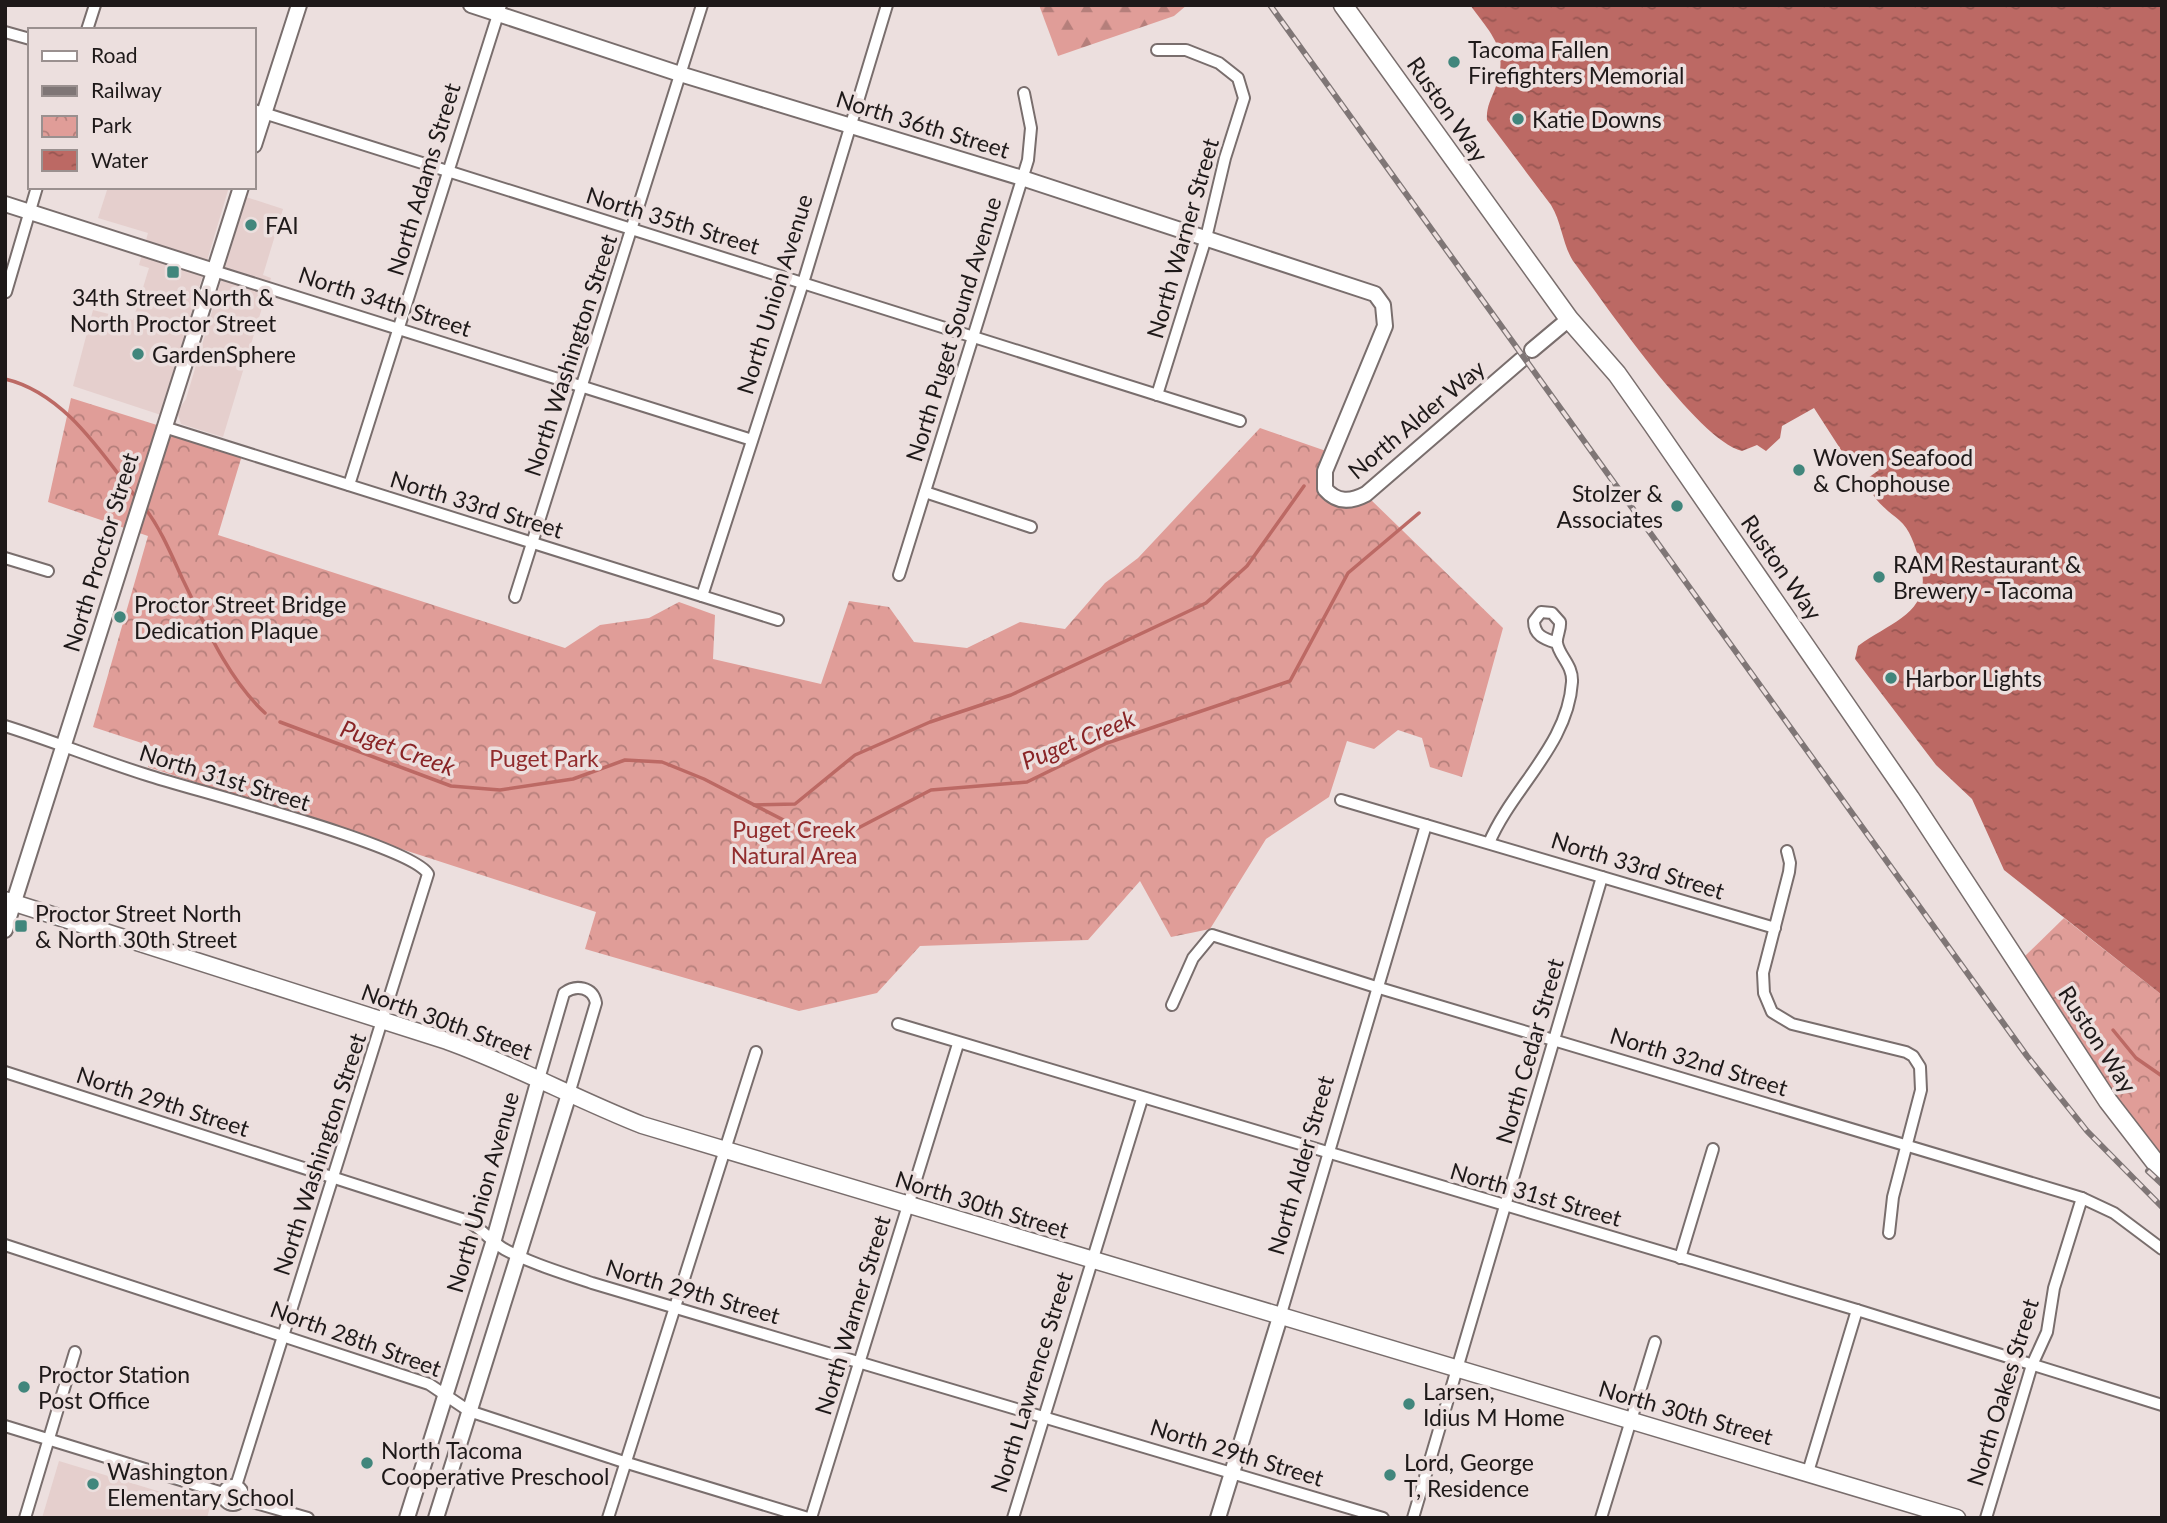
<svg xmlns="http://www.w3.org/2000/svg" width="2167" height="1523" viewBox="0 0 2167 1523" font-family="Lato,sans-serif">
<style>
.built{fill:#e5cfcd}
.forest{fill:url(#forest-firs)}
.park{fill:url(#park-crowns)}
.water{fill:url(#water-ripples)}
.lines{fill:none;stroke-linecap:round;stroke-linejoin:round}
.stream{stroke:#bc6964;stroke-width:3.5}
.minor-casing{stroke:#796e6d;stroke-width:14}
.tertiary-casing{stroke:#796e6d;stroke-width:18}
.secondary-casing{stroke:#796e6d;stroke-width:19}
.primary-casing{stroke:#796e6d;stroke-width:21}
.minor{stroke:#fff;stroke-width:10}
.tertiary{stroke:#fff;stroke-width:14}
.secondary{stroke:#fff;stroke-width:16}
.primary{stroke:#fff;stroke-width:18}
.rail-casing{stroke:#7f7676;stroke-width:6}
.rail{stroke:#ecdfde;stroke-width:3.5;stroke-dasharray:10;stroke-linecap:butt}
.poi-dot{fill:#41867c;stroke:#ecdfde;stroke-width:2.5}
.labels{text-anchor:middle;dominant-baseline:central;stroke-width:7;stroke-linejoin:round;paint-order:stroke}
.poi-label{font-size:23px;fill:#1e1919;stroke:#ecdfde;text-anchor:start}
.street-label{font-size:23px;fill:#1e1919;stroke:#ecdfde}
.park-label{font-size:23px;fill:#912c2d;stroke:#ecdfde}
.water-label{font-size:24px;font-style:italic;fill:#892426;stroke:#ecdfde}
</style>
<defs>
<pattern id="forest-firs" width="22" height="20" patternUnits="userSpaceOnUse" patternTransform="scale(1.75)"><rect width="22" height="20" fill="#e09d98"/><path d="M5 1l3.5 6h-7zM16 11l3.5 6h-7z" fill="#b57f7b"/></pattern>
<pattern id="park-crowns" width="20" height="18" patternUnits="userSpaceOnUse" patternTransform="scale(1.75)"><rect width="20" height="18" fill="#e09d98"/><path d="M2 6a3 3 0 1 1 6 0M12 15a3 3 0 1 1 6 0" fill="none" stroke="#b57f7b"/></pattern>
<pattern id="water-ripples" width="26" height="14" patternUnits="userSpaceOnUse" patternTransform="scale(1.75)"><rect width="26" height="14" fill="#bc6964"/><path d="M2 4q2-2 4 0t4 0M15 11q2-2 4 0t4 0" fill="none" stroke="#985652"/></pattern>
</defs>
<rect width="100%" height="100%" fill="#ecdfde"/>
<g class="built">
<polygon points="108,187 229,187 161,415 73,386 93,310 133,320 149,268 139,265 148,233 98,218"/>
<polygon points="246,197 283,209 263,275 271,278 223,437 181,424 177,412 186,399"/>
<polygon points="59,1461 210,1507 207,1518 42,1518"/>
</g>
<polygon class="forest" points="1039,5 1187,5 1174,16 1058,56"/>
<g class="park">
<polygon points="71,398 243,452 218,535 565,648 600,625 649,618 679,602 715,615 713,659 821,684 849,601 889,607 914,642 967,648 1020,622 1065,629 1105,583 1138,558 1260,428 1326,451 1323,493 1368,497 1503,628 1462,777 1430,767 1422,738 1398,730 1374,749 1347,741 1329,797 1266,839 1210,929 1171,937 1140,881 1088,940 920,946 877,993 799,1011 585,949 596,912 148,767 154,747 93,727 148,536 48,502"/>
<polygon points="2064,918 2162,995 2162,1155 2115,1096 2025,956"/>
</g>
<path class="water" d="M1470 5H2162V995L2004 870 1972 799 1936 765 1855 659 1858 646C1893 620 1936 612 1919 559 1915 546 1910 529 1899 520 1886 509 1869 498 1868 478L1879 470C1869 452 1860 458 1843 453L1814 408 1782 426 1780 438 1766 451 1757 445 1742 451C1697 440 1604 302 1573 261 1562 243 1562 223 1551 205L1487 120C1486 108 1491 99 1495 89 1510 50 1492 35 1470 5Z"/>
<g class="lines">
<g class="stream">
<path d="M5 379C65 393 102 454 138 500"/>
<path d="M145 508C162 531 171 554 183 580 205 625 228 679 265 713"/>
<polyline points="280,722 451,786 500,790 573,779 625,760 662,762 704,779 799,828 841,837 931,790 1027,782 1107,743 1290,681 1348,573 1419,513"/>
<polyline points="754,805 795,804 855,755 930,722 1011,695 1206,603 1247,566 1304,486"/>
<polyline points="2113,1030 2136,1058 2162,1076"/>
</g>
<defs>
<g id="minor">
<polyline points="87,30 95,5"/>
<polyline points="5,32 30,39"/>
<polyline points="1157,50 1186,50 1219,63 1238,78 1244,98 1225,158 1206,238 1157,395"/>
<polyline points="254,110 1240,421"/>
<polyline points="214,271 752,440"/>
<polyline points="6,292 37,187"/>
<polyline points="164,427 778,620"/>
<polyline points="349,485 501,5"/>
<polyline points="925,492 1031,527"/>
<polyline points="5,558 48,571"/>
<polyline points="899,575 1028,160 1031,128 1024,93"/>
<polyline points="702,596 803,283 887,5"/>
<polyline points="515,597 702,5"/>
<path d="M5 726C53 741 99 760 147 775 192 790 411 845 428 874L236 1486"/>
<polyline points="1341,800 1775,928"/>
<path d="M1489 843C1512 788 1568 745 1572 682 1573 665 1559 656 1557 643 1556 637 1561 629 1560 622L1552 613 1541 612 1534 621C1534 636 1545 639 1557 643"/>
<polyline points="1787,851 1790,863 1789,872 1763,973 1764,993 1772,1012 1792,1024 1906,1052 1913,1056 1920,1067 1921,1090 1893,1197 1889,1233"/>
<polyline points="1172,1005 1193,958 1212,935 1376,987 2082,1198 2114,1213 2162,1249"/>
<polyline points="898,1024 1857,1310 2162,1405"/>
<path d="M5 1072 465 1220C481 1227 489 1240 504 1249 532 1264 563 1273 592 1283L1383 1518"/>
<path d="M539 1079 564 993C576 984 593 987 596 1003L569 1094"/>
<polyline points="5,1245 429,1384 469,1411 624,1462 808,1518"/>
<polyline points="1680,1258 1713,1149"/>
<polyline points="1280,1317 1426,825"/>
<polyline points="5,1426 223,1493"/>
<polyline points="1808,1472 1857,1310"/>
<circle cx="233" cy="1495" r="10"/>
<polyline points="242,1499 308,1518"/>
<polyline points="25,1518 75,1352"/>
<polyline points="608,1518 756,1052"/>
<polyline points="811,1518 958,1044"/>
<polyline points="1013,1518 1142,1099"/>
<polyline points="1413,1518 1602,877"/>
<polyline points="1601,1518 1655,1342"/>
<polyline points="1986,1518 2032,1365 2047,1332 2054,1288 2082,1198"/>
</g>
<g id="tertiary">
<path d="M471 5 680 74 1022 178 1375 294 1383 305 1385 326 1325 471V489C1337 503 1351 502 1366 494L1521 360"/>
<polyline points="254,145 299,5"/>
<polyline points="5,204 214,271"/>
<polyline points="1532,350 1569,319"/>
<polyline points="5,930 241,187"/>
<polyline points="407,1518 493,1243 539,1079"/>
<polyline points="436,1518 569,1094"/>
<polyline points="1218,1518 1280,1317"/>
</g>
<path id="secondary" d="M5 900 447 1041C514 1065 576 1099 642 1125L1957 1518"/>
<polyline id="primary" points="1343,5 1569,319 1617,374 1653,425 1910,798 2108,1101 2162,1171"/>
</defs>
<use href="#minor" class="minor-casing"/>
<use href="#tertiary" class="tertiary-casing"/>
<use href="#secondary" class="secondary-casing"/>
<use href="#primary" class="primary-casing"/>
<use href="#minor" class="minor"/>
<use href="#tertiary" class="tertiary"/>
<use href="#secondary" class="secondary"/>
<use href="#primary" class="primary"/>
<defs>
<g id="rail">
<polyline points="1270,5 2027,1056 2087,1131 2162,1207"/>
<polyline points="2148,1171 2162,1184"/>
</g>
</defs>
<use href="#rail" class="rail-casing"/>
<use href="#rail" class="rail"/>
</g>
<g class="poi-dot">
<circle cx="1454" cy="62" r="7"/>
<circle cx="1518" cy="119" r="7"/>
<circle cx="251" cy="225" r="7"/>
<rect x="166" y="265" width="14" height="14" rx="3.5"/>
<circle cx="138" cy="354" r="7"/>
<circle cx="1799" cy="470" r="7"/>
<circle cx="1677" cy="506" r="7"/>
<circle cx="1879" cy="577" r="7"/>
<circle cx="120" cy="617" r="7"/>
<circle cx="1891" cy="678" r="7"/>
<rect x="14" y="919" width="14" height="14" rx="3.5"/>
<circle cx="24" cy="1387" r="7"/>
<circle cx="1409" cy="1404" r="7"/>
<circle cx="367" cy="1463" r="7"/>
<circle cx="1390" cy="1475" r="7"/>
<circle cx="93" cy="1484" r="7"/>
</g>
<g class="labels">
<g class="poi-label">
<text x="1468" y="49">Tacoma Fallen<tspan x="1468" dy="26">Firefighters Memorial</tspan></text>
<text x="1532" y="119">Katie Downs</text>
<text x="265" y="225">FAI</text>
<text x="173" y="297" text-anchor="middle">34th Street North &amp;<tspan x="173" dy="26">North Proctor Street</tspan></text>
<text x="152" y="354">GardenSphere</text>
<text x="1813" y="457">Woven Seafood<tspan x="1813" dy="26">&amp; Chophouse</tspan></text>
<text x="1663" y="493" text-anchor="end">Stolzer &amp;<tspan x="1663" dy="26">Associates</tspan></text>
<text x="1893" y="564">RAM Restaurant &amp;<tspan x="1893" dy="26">Brewery - Tacoma</tspan></text>
<text x="134" y="604">Proctor Street Bridge<tspan x="134" dy="26">Dedication Plaque</tspan></text>
<text x="1905" y="678">Harbor Lights</text>
<text x="35" y="913">Proctor Street North<tspan x="35" dy="26">&amp; North 30th Street</tspan></text>
<text x="38" y="1374">Proctor Station<tspan x="38" dy="26">Post Office</tspan></text>
<text x="1423" y="1391">Larsen,<tspan x="1423" dy="26">Idius M Home</tspan></text>
<text x="381" y="1450">North Tacoma<tspan x="381" dy="26">Cooperative Preschool</tspan></text>
<text x="1404" y="1462">Lord, George<tspan x="1404" dy="26">T, Residence</tspan></text>
<text x="107" y="1471">Washington<tspan x="107" dy="26">Elementary School</tspan></text>
</g>
<g class="street-label">
<text transform="translate(1448 109) rotate(55)">Ruston Way</text>
<text transform="translate(923 124) rotate(17)">North 36th Street</text>
<text transform="translate(423 179) rotate(-73)">North Adams Street</text>
<text transform="translate(673 220) rotate(17)">North 35th Street</text>
<text transform="translate(1182 238) rotate(-74)">North Warner Street</text>
<text transform="translate(774 294) rotate(-73)">North Union Avenue</text>
<text transform="translate(385 301) rotate(18)">North 34th Street</text>
<text transform="translate(953 329) rotate(-73)">North Puget Sound Avenue</text>
<text transform="translate(570 355) rotate(-72)">North Washington Street</text>
<text transform="translate(1416 419) rotate(-40)">North Alder Way</text>
<text transform="translate(477 504) rotate(17)">North 33rd Street</text>
<text transform="translate(100 552) rotate(-73)">North Proctor Street</text>
<text transform="translate(1782 567) rotate(55)">Ruston Way</text>
<text transform="translate(225 777) rotate(17)">North 31st Street</text>
<text transform="translate(1638 865) rotate(17)">North 33rd Street</text>
<text transform="translate(447 1021) rotate(20)">North 30th Street</text>
<text transform="translate(2098 1039) rotate(57)">Ruston Way</text>
<text transform="translate(1529 1051) rotate(-74)">North Cedar Street</text>
<text transform="translate(1699 1061) rotate(17)">North 32nd Street</text>
<text transform="translate(163 1101) rotate(18)">North 29th Street</text>
<text transform="translate(319 1154) rotate(-72)">North Washington Street</text>
<text transform="translate(1300 1165) rotate(-74)">North Alder Street</text>
<text transform="translate(482 1192) rotate(-74)">North Union Avenue</text>
<text transform="translate(1536 1194) rotate(16)">North 31st Street</text>
<text transform="translate(982 1204) rotate(17)">North 30th Street</text>
<text transform="translate(693 1291) rotate(16)">North 29th Street</text>
<text transform="translate(852 1315) rotate(-73)">North Warner Street</text>
<text transform="translate(356 1338) rotate(20)">North 28th Street</text>
<text transform="translate(1031 1382) rotate(-73)">North Lawrence Street</text>
<text transform="translate(2002 1392) rotate(-73)">North Oakes Street</text>
<text transform="translate(1686 1412) rotate(16)">North 30th Street</text>
<text transform="translate(1237 1452) rotate(17)">North 29th Street</text>
</g>
<g class="park-label">
<text x="544" y="758">Puget Park</text>
<text x="794" y="829">Puget Creek<tspan x="794" dy="26">Natural Area</tspan></text>
</g>
<g class="water-label">
<text transform="translate(1078 739) rotate(-22)">Puget Creek</text>
<text transform="translate(398 747) rotate(20)">Puget Creek</text>
</g>
</g>
<rect width="2167" height="1523" fill="none" stroke="#1e1919" stroke-width="14"/>
<rect x="28" y="28" width="228" height="161" fill="#ecdfde" stroke="#9a908f" stroke-width="2"/>
<rect x="42" y="51" width="35" height="10" fill="#ffffff" stroke="#9a908f" stroke-width="2"/>
<text x="91" y="63" font-size="21" fill="#1e1919">Road</text>
<rect x="42" y="86" width="35" height="10" fill="#7f7676" stroke="#9a908f" stroke-width="2"/>
<text x="91" y="98" font-size="21" fill="#1e1919">Railway</text>
<rect x="42" y="116" width="35" height="21" fill="url(#park-crowns)" stroke="#9a908f" stroke-width="2"/>
<text x="91" y="133" font-size="21" fill="#1e1919">Park</text>
<rect x="42" y="150" width="35" height="21" fill="url(#water-ripples)" stroke="#9a908f" stroke-width="2"/>
<text x="91" y="168" font-size="21" fill="#1e1919">Water</text>
</svg>
